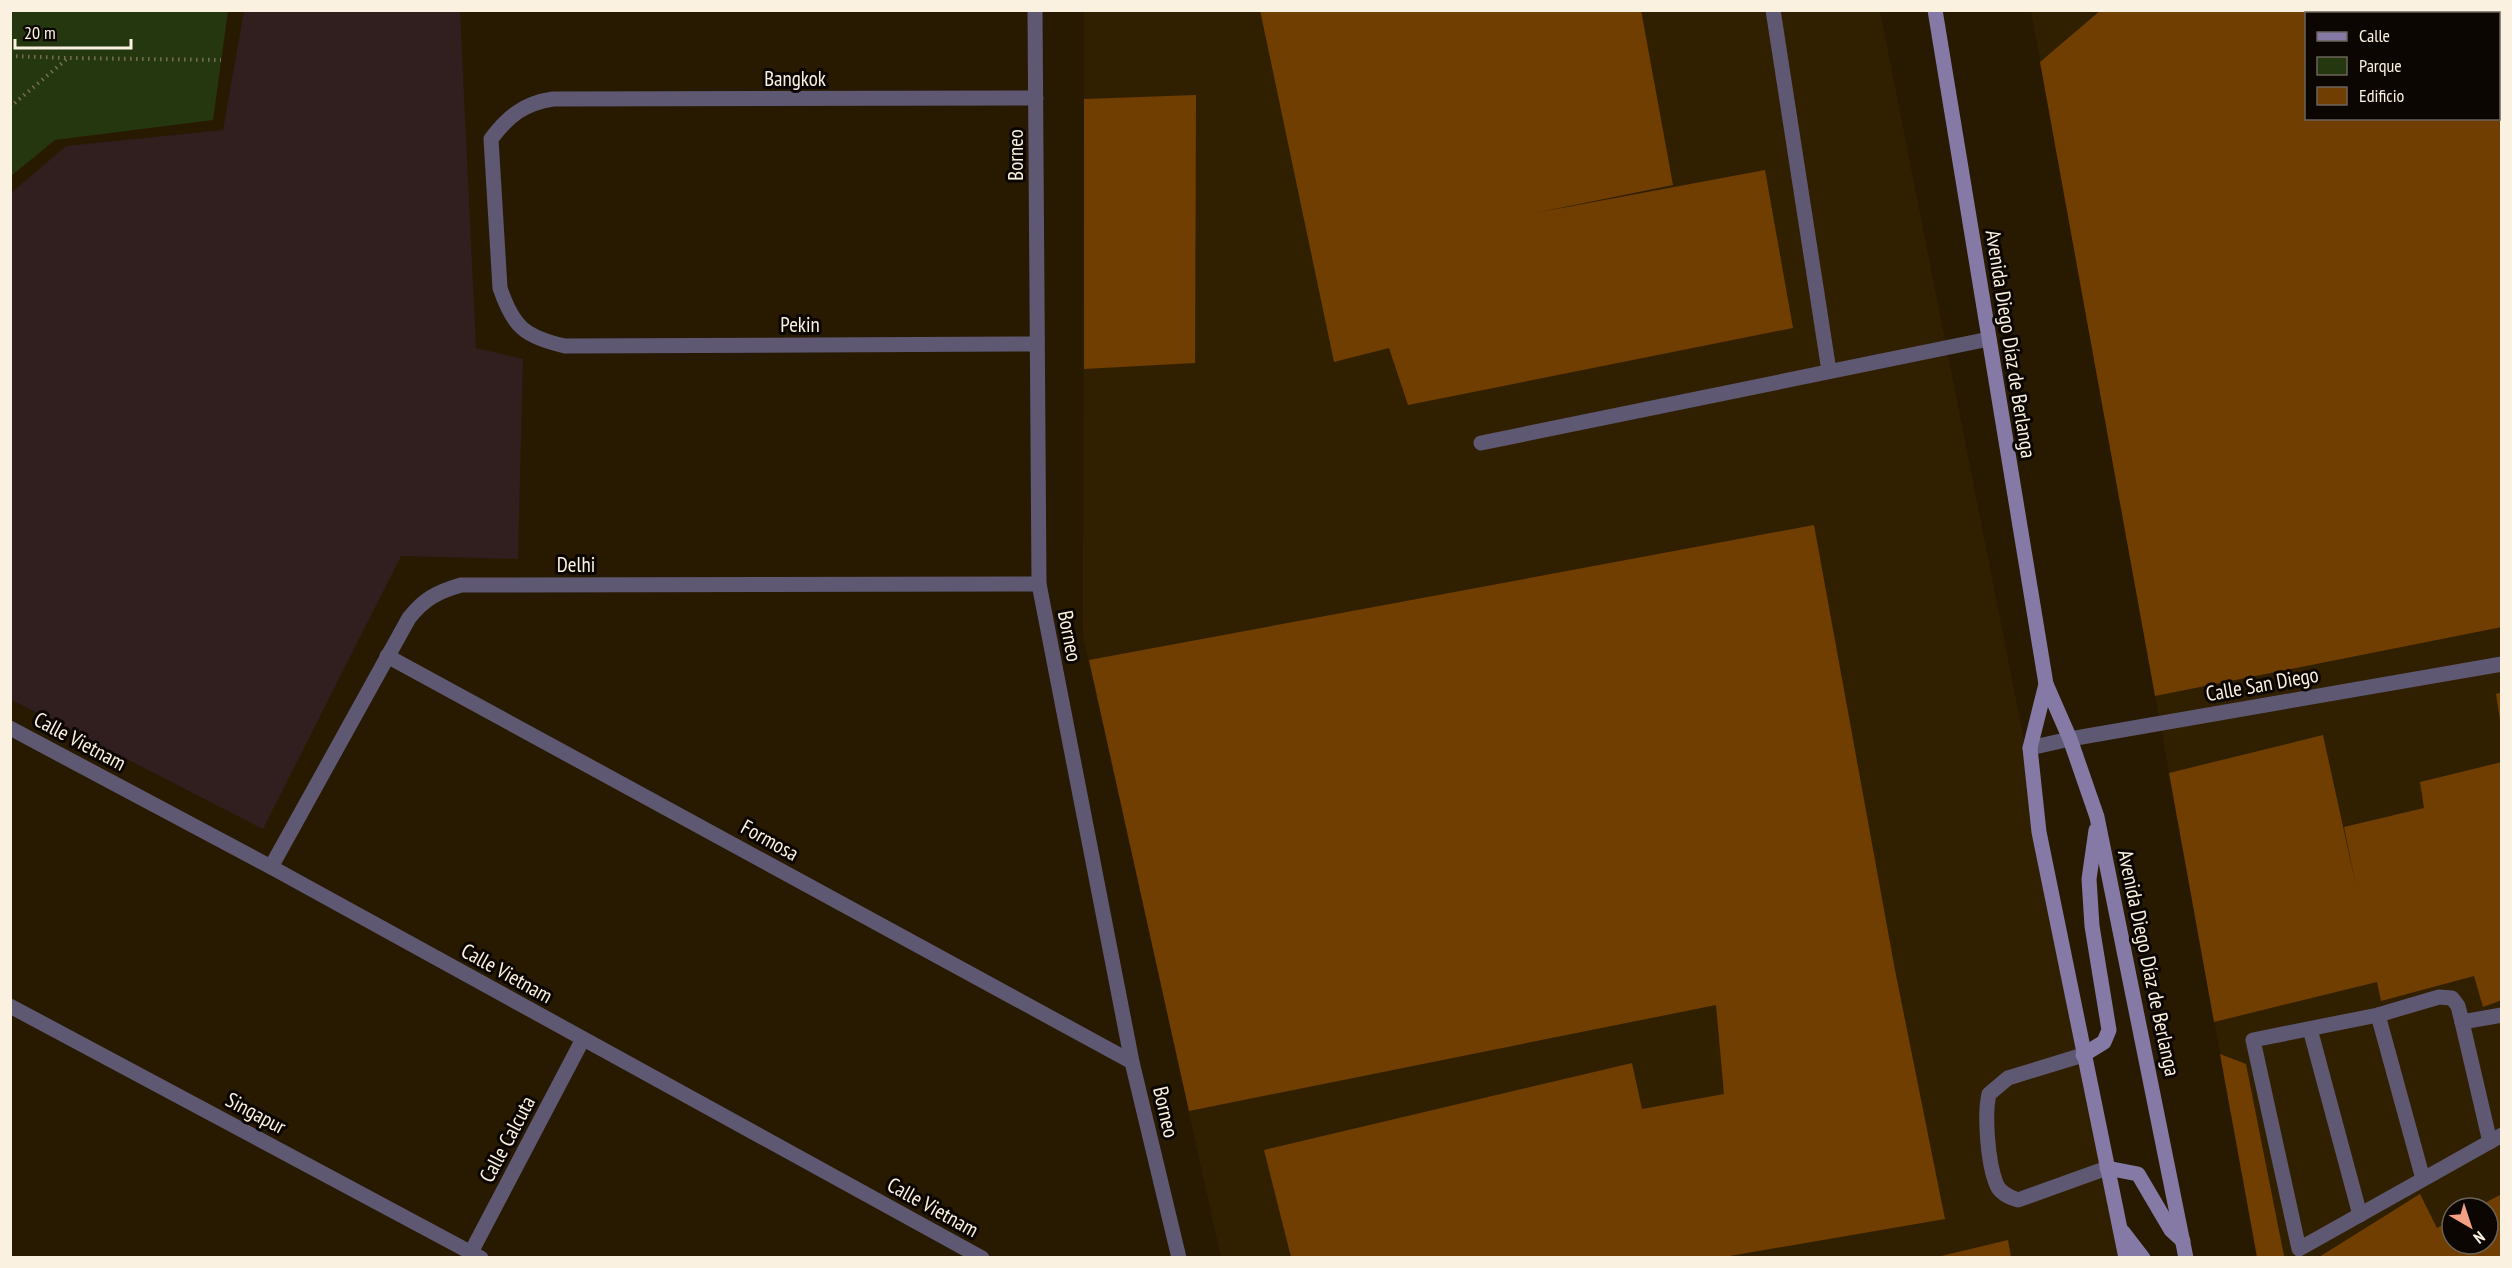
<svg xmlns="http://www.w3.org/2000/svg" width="2512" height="1268" viewBox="0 0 2512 1268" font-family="'PT Sans Narrow',sans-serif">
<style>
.built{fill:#312000;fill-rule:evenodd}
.education{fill:#311e1f}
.green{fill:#25370e}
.building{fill:#703e00;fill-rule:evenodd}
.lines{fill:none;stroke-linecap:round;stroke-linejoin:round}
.path{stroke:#796d56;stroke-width:4;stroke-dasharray:1.5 4.5;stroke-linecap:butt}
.lane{stroke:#5e5873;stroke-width:15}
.street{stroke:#5e5873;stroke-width:15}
.secondary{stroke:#847aa5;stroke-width:15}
.labels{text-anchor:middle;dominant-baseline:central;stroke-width:6;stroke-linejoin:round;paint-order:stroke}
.street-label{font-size:21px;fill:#fbf1e1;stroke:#0b0601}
</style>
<rect width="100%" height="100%" fill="#281a00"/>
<g class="built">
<polygon points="1084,11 1880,11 2126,1257 1221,1257 1083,636"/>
<path d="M2031 11H2501V1257H2257ZM2306 14H2498V118H2306ZM2452 1208H2488V1244H2452Z"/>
</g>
<polygon class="education" points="244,11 460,11 476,348 523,359 518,559 401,556 263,829 10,699 11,193 66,146 223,130"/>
<polygon class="green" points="11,10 228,11 213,120 55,140 11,176"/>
<g class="building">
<polygon points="1260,10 1641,10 1673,185 1535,213 1765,170 1793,328 1408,405 1389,348 1334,362"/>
<path d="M2101 10H2502V627L2155 696 2040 62ZM2306 14H2499V118H2306Z"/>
<polygon points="1196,95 1195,363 1084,369 1084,99"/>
<polygon points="1814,525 1895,970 1945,1219 1724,1257 1291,1257 1264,1150 1632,1063 1642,1109 1724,1094 1716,1005 1189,1111 1089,660"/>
<polygon points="2502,692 2502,720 2500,720 2496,694"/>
<polygon points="2323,735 2356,886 2344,827 2424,808 2420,782 2502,762 2502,1000 2483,1007 2474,976 2381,1001 2377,982 2214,1022 2169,773"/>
<polygon points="2220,1054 2246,1064 2284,1256 2279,1257 2257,1257"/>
<polygon points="2420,1194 2437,1228 2452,1220 2452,1244 2488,1244 2488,1208 2475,1208 2502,1194 2502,1257 2319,1257"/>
<polygon points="2008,1240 2011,1257 1937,1257"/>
</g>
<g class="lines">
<g class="path">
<polyline points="10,56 67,58"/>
<polyline points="10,107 68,58 221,60"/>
</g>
<g class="lane">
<polyline points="1773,10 1829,371"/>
<polyline points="1481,443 1989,339"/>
<polyline points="2378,1015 2423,1179"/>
<polyline points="2502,1015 2462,1022 2458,1006 2452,998 2439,997 2378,1015 2253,1040 2299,1249 2502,1135"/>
<polyline points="2462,1022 2490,1142"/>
<polyline points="2310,1029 2360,1215"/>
<path d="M2083 1055 2008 1078 1989 1094C1984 1115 1988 1163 1996 1183 1999 1193 2009 1197 2018 1200L2107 1168"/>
</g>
<g class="street">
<polyline points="1035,10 1039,584 1132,1062 1179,1258"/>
<path d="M1036 344 565 346C525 337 513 327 500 288L491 139C508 116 525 103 553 99L1036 98"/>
<polyline points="387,656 1132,1062"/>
<polyline points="10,728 271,867 982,1258"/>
<polyline points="2030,748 2070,739 2502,664"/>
<path d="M271 867 409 618C424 599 437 592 461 585L1039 584"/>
<polyline points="10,1006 481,1258"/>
<polyline points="468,1258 583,1039"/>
</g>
<g class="secondary">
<polyline points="1935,10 2046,684 2070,739 2097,817 2186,1258"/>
<polyline points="2046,684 2030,748 2039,832 2126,1258"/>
<polyline points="2083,1055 2104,1042 2109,1030 2092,926 2089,879 2096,830"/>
<polyline points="2107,1168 2138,1174 2171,1230 2183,1241"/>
<polyline points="2123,1232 2143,1258"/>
</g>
</g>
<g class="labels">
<g class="street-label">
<text x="795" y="78">Bangkok</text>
<text transform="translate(1015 155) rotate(-90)">Borneo</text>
<text x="800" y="324">Pekin</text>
<text transform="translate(2011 344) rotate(81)">Avenida Diego Díaz de Berlanga</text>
<text x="576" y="564">Delhi</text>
<text transform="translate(1070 636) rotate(79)">Borneo</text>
<text transform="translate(2262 684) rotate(-10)">Calle San Diego</text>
<text transform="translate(80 741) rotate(28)">Calle Vietnam</text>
<text transform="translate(770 840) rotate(29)">Formosa</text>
<text transform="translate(2149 963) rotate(78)">Avenida Diego Díaz de Berlanga</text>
<text transform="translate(507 973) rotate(29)">Calle Vietnam</text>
<text transform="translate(1166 1112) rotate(77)">Borneo</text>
<text transform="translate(256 1113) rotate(28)">Singapur</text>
<text transform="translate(507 1139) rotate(-62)">Calle Calcuta</text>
<text transform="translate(933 1207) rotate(29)">Calle Vietnam</text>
</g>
</g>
<rect width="2512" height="1268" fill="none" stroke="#fbf1e1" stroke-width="24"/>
<rect x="2305" y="12" width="195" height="108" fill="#0b0601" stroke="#6b645b" stroke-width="1.5"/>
<rect x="2317" y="32" width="30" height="9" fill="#847aa5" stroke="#6b645b" stroke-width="1.5"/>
<text x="2359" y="42" font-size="18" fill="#fbf1e1">Calle</text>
<rect x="2317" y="57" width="30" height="18" fill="#25370e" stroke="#6b645b" stroke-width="1.5"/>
<text x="2359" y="72" font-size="18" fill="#fbf1e1">Parque</text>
<rect x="2317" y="87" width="30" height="18" fill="#703e00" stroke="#6b645b" stroke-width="1.5"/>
<text x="2359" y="102" font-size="18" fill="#fbf1e1">Edificio</text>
<g transform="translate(2470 1226) rotate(141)"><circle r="28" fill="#0b0601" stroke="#6b645b" stroke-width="1.5"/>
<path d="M0-4.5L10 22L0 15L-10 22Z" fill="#f39f83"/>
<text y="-9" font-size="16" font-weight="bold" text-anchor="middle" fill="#fbf1e1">N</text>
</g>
<path d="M15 39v9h116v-9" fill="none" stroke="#fbf1e1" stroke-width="3"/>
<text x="24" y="39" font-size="18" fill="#fbf1e1" stroke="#0b0601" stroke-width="4.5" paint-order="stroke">20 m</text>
</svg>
